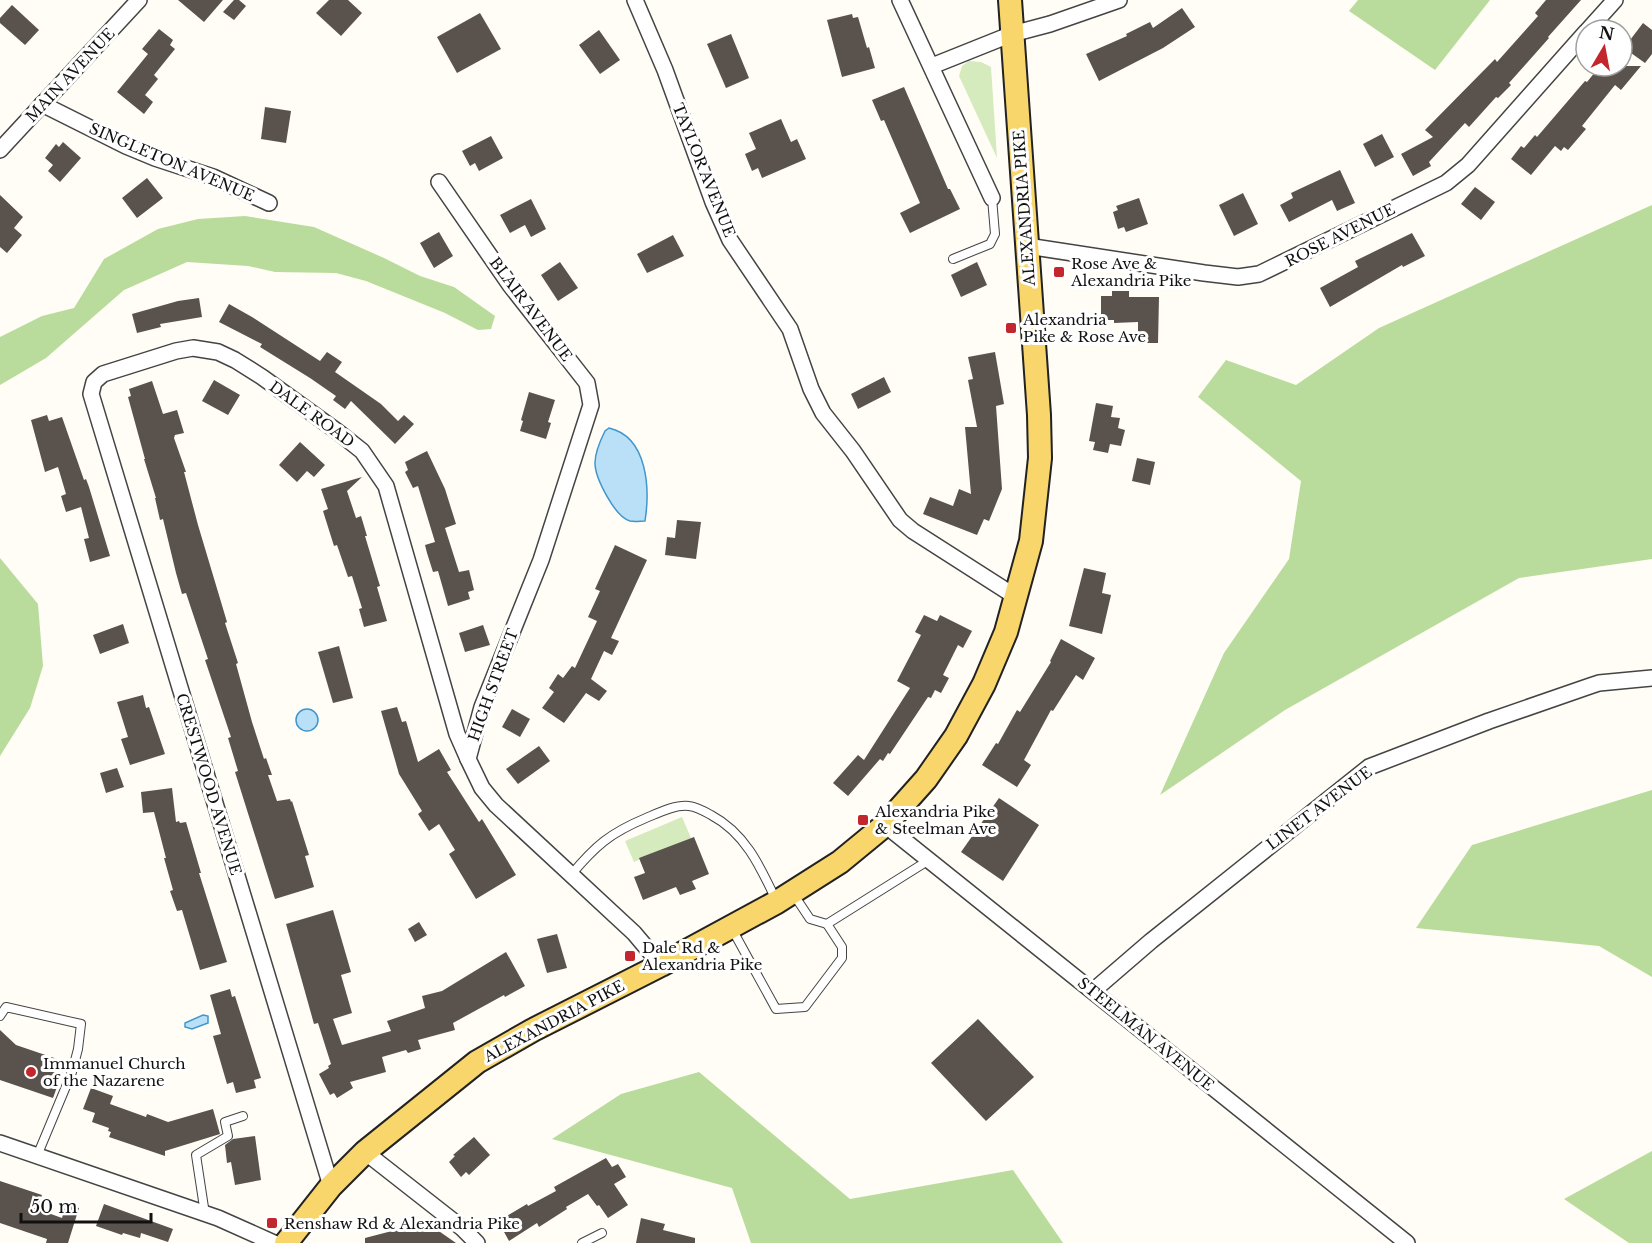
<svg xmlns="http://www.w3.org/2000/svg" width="1652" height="1243" viewBox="0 0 1652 1243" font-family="'Libre Baskerville',serif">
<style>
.green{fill:#d5ebbd}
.forest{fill:#b9dc9c}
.water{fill:#b9e0f7;stroke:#3f96cf;stroke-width:1.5}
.building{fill:#5a524d}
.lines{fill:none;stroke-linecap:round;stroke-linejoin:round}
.service-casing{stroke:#444;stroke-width:10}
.minor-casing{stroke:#444;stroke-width:18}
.primary-casing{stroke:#222;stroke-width:26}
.service{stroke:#fff;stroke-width:8}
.minor{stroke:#fff;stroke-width:15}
.primary{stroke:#f9d66b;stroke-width:22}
.poi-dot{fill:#c4262e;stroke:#fff;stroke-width:2}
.labels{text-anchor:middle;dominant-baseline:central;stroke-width:6;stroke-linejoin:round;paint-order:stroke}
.street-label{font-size:15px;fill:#111;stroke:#fff}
.poi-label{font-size:15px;fill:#111;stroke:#fff;text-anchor:start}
</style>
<rect width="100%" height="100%" fill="#fffdf5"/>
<g class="green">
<polygon points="969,61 981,62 991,67 997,158 959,76 962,66"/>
<polygon points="682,817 691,838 634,862 625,841"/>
</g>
<g class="forest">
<polygon points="1358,0 1490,0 1435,70 1349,11"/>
<polygon points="1652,205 1652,559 1519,578 1285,710 1160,795 1224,653 1289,559 1301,481 1198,397 1226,360 1296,385 1379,328"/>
<polygon points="245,216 314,227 384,258 420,276 454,287 495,316 491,329 478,330 445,313 366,281 336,273 275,272 248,266 187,262 124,290 46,358 0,385 0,337 42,316 74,308 104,259 158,229 198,219"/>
<polygon points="0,558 38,604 43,666 30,708 0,756"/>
<polygon points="1652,790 1652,977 1599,946 1416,928 1472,845"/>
<polygon points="699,1072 850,1199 1013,1170 1063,1243 751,1243 732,1188 552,1139 621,1094"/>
<polygon points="1652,1151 1652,1243 1629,1243 1564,1199"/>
</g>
<g class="water">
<path d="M609 428C648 437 650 489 645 521 640 521 635 522 630 521 615 517 595 478 595 463 595 452 600 441 605 431Z"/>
<circle cx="307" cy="720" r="11"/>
<polygon points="203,1015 208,1016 208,1023 192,1029 185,1027 185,1023"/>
</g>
<g class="building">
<polygon points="178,0 223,0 204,22"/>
<polygon points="234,0 239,0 246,6 234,20 223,12"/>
<polygon points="329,0 348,0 362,13 341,36 316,13"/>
<polygon points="1546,0 1581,0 1548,37 1549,38 1509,83 1511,85 1498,98 1496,97 1469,127 1465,123 1429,162 1431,166 1413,176 1401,154 1433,137 1425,130 1495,59 1497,62 1538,16 1535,13"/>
<polygon points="12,5 39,30 25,45 0,23 0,18"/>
<polygon points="1182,8 1195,27 1163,48 1099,81 1086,54 1127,36 1126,34 1150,22 1153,28"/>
<polygon points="480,13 501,49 457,73 437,37"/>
<polygon points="852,14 853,18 858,17 867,48 869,47 875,68 842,77 827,20"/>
<polygon points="1643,23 1652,30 1652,54 1645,63 1624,48"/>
<polygon points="159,29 173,40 170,45 175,49 154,75 158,79 145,95 153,102 144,114 117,92 148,54 142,49"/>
<polygon points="599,30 620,60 600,74 579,45"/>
<polygon points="731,34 749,78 726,88 707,44"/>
<polygon points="1600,66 1641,66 1621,90 1615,85 1582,126 1586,129 1568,150 1564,147 1561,151 1555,146 1531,175 1511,159 1521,146 1524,148 1535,135 1537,137 1585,81 1587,82"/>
<polygon points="904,87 948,189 950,189 960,209 910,233 900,213 920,203 884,120 881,121 872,100"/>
<polygon points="265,107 291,111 286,143 261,139"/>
<polygon points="781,119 791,142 797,139 806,159 762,178 758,168 752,171 745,154 756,149 749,133"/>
<polygon points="1382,134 1394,157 1375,167 1363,144"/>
<polygon points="491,136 503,158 479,171 475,163 470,166 462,151"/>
<polygon points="63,142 81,158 60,182 48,171 53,165 45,158 56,144 59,147"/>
<polygon points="1340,170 1355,203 1337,211 1332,200 1289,222 1280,205 1293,198 1291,193"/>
<polygon points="147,178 163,198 137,218 122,198"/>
<polygon points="1475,187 1495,202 1481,220 1461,204"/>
<polygon points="1243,193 1258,224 1234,236 1219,205"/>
<polygon points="0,195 23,217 14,228 22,235 7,253 0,247"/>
<polygon points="1139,198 1148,224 1126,232 1124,227 1118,229 1113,212 1118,210 1116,206"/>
<polygon points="531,199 546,229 531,237 525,225 510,233 500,215"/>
<polygon points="439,232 453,256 434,268 420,243"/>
<polygon points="1412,233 1425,256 1403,267 1402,265 1330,307 1320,288 1358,267 1355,261"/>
<polygon points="673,235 684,256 647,273 637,254"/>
<polygon points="560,262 578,288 558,301 541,275"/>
<polygon points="977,262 987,285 961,297 951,275"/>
<polygon points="1112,291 1129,291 1129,297 1159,297 1158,343 1138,343 1138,322 1114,323 1114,320 1101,320 1101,296 1112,296"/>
<polygon points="199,298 202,317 160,324 161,327 137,333 132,314 178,301"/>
<polygon points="229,304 252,317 320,361 327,352 342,362 335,372 381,404 398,421 404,415 414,424 395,444 351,401 345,409 333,400 336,396 310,378 260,347 262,344 219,322"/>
<polygon points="995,352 1004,404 996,406 1002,489 989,521 984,519 977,535 923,514 930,497 953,506 959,489 971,494 965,427 977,427 968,380 973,379 968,357"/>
<polygon points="884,377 891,392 858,409 851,394"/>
<polygon points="214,380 240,395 228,415 202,401"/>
<polygon points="152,381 163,414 177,410 184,433 175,435 174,438 186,472 184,472 198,525 227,622 225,623 238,663 236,664 252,722 264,759 266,758 272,775 268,775 277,801 290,799 291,802 292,801 309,855 305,856 314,887 275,899 235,772 238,771 228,738 231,737 205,660 208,659 186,593 182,594 176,573 163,519 160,520 155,498 156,498 144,459 145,459 128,397 131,396 129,389"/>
<polygon points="529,392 555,400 548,422 551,423 546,439 520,431 523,421 521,420"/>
<polygon points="1096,403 1113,406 1111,417 1120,418 1118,428 1125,430 1121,446 1110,444 1108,453 1093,450 1095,442 1089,441"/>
<polygon points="47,415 49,421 62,417 84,480 86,479 89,487 110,556 90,562 84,539 89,538 81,507 66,512 61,496 66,494 58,467 45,472 31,420"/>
<polygon points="300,442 325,465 314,477 307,471 297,482 279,465"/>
<polygon points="427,451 445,489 456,524 445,528 459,572 469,570 474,590 468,592 470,599 448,606 438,571 433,572 427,553 425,545 435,542 418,486 413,488 405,472 408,470 405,462"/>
<polygon points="1137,458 1155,462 1150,485 1132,481"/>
<polygon points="362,477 347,491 356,518 361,516 367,536 365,536 380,586 377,587 387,621 364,627 359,609 362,608 352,576 348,577 337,545 334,546 323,511 328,509 321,489"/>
<polygon points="677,520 701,522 696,559 665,555 667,537 675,538"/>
<polygon points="615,545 647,560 611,638 619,641 612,655 604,651 591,679 607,691 599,701 586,693 564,723 542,708 554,692 549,688 558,674 563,678 572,666 575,668 597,621 588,617 600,591 595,589"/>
<polygon points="1084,568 1106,573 1102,593 1111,595 1102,634 1069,626"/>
<polygon points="924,615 937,621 940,615 972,631 963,648 958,645 943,675 949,678 941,693 935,690 931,698 928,697 890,754 888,753 883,761 880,759 848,796 833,783 858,755 864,760 910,688 897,681 921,635 915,632"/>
<polygon points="123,624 129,643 100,654 93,635"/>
<polygon points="483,625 490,645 465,652 459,633"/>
<polygon points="1061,639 1095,658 1083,680 1076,675 1053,711 1051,710 1024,760 1031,765 1017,787 982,765 996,743 998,744 1017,710 1020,712 1051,662 1050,661"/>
<polygon points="339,646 353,698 333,703 318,652"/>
<polygon points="143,695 146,708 149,707 165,754 130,765 121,739 128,737 117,702"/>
<polygon points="397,707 402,722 406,721 418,762 439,749 451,770 447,772 479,822 482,819 516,875 476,899 449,854 455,850 439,824 429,831 418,814 422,811 399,774 381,711"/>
<polygon points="512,709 530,719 520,737 502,727"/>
<polygon points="539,746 550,761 518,784 506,769"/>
<polygon points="117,768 124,787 106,793 100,773"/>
<polygon points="172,788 176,822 179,821 180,823 186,822 201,873 199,873 227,962 200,970 182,910 177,911 170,891 173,890 164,858 166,858 154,812 143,813 141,792"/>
<polygon points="999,798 1039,825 1003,881 961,852"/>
<polygon points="694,837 709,874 692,881 696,889 680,895 676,887 643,900 634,877 645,873 639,858"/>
<polygon points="333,910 351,972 341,975 352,1013 333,1019 342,1045 391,1031 387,1021 425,1008 422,996 442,991 506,952 525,986 505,997 504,995 453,1023 455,1030 418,1040 421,1049 408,1053 406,1050 382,1057 386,1072 350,1082 353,1088 337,1098 334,1093 330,1095 319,1074 329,1068 328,1066 331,1064 318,1023 314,1024 286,924"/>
<polygon points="419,922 427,935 415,942 408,929"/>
<polygon points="557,934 567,968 547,973 537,939"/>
<polygon points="230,989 232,997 235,996 261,1078 254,1080 256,1088 236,1093 233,1082 227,1084 213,1036 221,1034 210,995"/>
<polygon points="978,1019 1034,1077 986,1121 931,1063"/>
<polygon points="0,1030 16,1045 66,1062 53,1098 0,1080"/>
<polygon points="91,1088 113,1096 110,1104 146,1117 147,1114 168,1122 213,1109 220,1134 165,1151 165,1156 109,1137 111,1132 108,1131 109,1128 92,1122 95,1113 83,1109"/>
<polygon points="255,1136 261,1180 235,1185 231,1162 227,1163 225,1145 233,1139"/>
<polygon points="474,1137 490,1155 469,1175 466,1172 461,1177 449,1162 455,1156 453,1155"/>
<polygon points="606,1158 612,1167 618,1164 626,1177 614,1184 628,1205 608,1218 599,1205 597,1206 588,1194 566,1207 567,1209 539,1227 537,1223 509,1241 498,1221 527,1204 528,1206 556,1191 554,1187"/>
<polygon points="0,1181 42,1195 37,1209 62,1218 66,1204 79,1208 68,1243 46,1243 47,1239 0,1223"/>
<polygon points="104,1204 173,1229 168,1242 141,1233 140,1238 123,1233 122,1235 96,1226"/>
<polygon points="420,1218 456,1243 365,1243 365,1238 415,1225"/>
<polygon points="641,1218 665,1224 663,1230 695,1238 695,1243 636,1243"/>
</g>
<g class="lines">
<defs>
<g id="service">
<polyline points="953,259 990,244 995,234 992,198"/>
<path d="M571 875C595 846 610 833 646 818 658 813 676 804 689 806 697 807 704 811 711 815 745 833 760 866 776 900"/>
<polyline points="794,895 810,919 827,924 929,860"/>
<polyline points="732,929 776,1009 805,1007 842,958 842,947 827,924"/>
<polyline points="0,1016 6,1007 81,1024 78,1049 72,1072 37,1156"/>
<polyline points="205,1214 196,1155 228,1136 225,1122 243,1116"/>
<polyline points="582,1243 602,1233"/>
</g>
<g id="minor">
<polyline points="635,0 665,70 713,202 730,240 790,329 811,389 823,413 853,451 900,520 913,531 1016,597"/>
<polyline points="900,0 992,198"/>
<polyline points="1588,30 1615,0"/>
<polyline points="932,66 1012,34 1050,24 1119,0"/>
<polyline points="42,104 126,146 155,158 213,177 269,203"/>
<polyline points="0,150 139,0"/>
<polyline points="439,182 510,285 587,383 591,405 541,560 482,707 468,759 482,788 496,805 634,933 661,965"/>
<polyline points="1027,246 1204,273 1238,277 1259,274 1446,183 1468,165 1586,32"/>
<polyline points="885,825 1407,1243"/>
<polyline points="1093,991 1151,941 1369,767 1489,721 1590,686 1599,683 1652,678"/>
<polyline points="0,1143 218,1218 274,1243"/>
<polyline points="365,1152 462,1228 477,1243"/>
<polyline points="331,1186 91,394 94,382 103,374 176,351 193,348 218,352 235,360 262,377 338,432 362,451 386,486 457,734 468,759"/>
</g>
<polyline id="primary" points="286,1243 331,1186 365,1152 477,1062 533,1030 661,965 777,902 840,862 885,825 926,779 956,736 984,684 1006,632 1031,541 1040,458 1039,415 1010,0"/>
</defs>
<use href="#service" class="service-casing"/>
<use href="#minor" class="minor-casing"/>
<use href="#primary" class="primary-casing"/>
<use href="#service" class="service"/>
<use href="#minor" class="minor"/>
<use href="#primary" class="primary"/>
</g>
<g class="poi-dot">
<rect x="1053" y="266" width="12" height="12" rx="3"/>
<rect x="1005" y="322" width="12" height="12" rx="3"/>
<rect x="857" y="814" width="12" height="12" rx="3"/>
<rect x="624" y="950" width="12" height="12" rx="3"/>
<circle cx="31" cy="1072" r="6"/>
<rect x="266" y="1217" width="12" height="12" rx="3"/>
</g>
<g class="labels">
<g class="street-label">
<text transform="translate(70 75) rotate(-47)">MAIN AVENUE</text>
<text transform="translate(172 162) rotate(23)">SINGLETON AVENUE</text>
<text transform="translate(704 170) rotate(68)">TAYLOR AVENUE</text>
<text transform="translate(1024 208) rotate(-94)">ALEXANDRIA PIKE</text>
<text transform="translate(1340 235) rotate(-27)">ROSE AVENUE</text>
<text transform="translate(531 309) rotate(53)">BLAIR AVENUE</text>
<text transform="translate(312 414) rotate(36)">DALE ROAD</text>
<text transform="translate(493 685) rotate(-70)">HIGH STREET</text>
<text transform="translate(209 784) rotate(73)">CRESTWOOD AVENUE</text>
<text transform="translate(1319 808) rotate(-37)">LINET AVENUE</text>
<text transform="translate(554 1021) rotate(-28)">ALEXANDRIA PIKE</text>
<text transform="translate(1146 1034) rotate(39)">STEELMAN AVENUE</text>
</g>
<g class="poi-label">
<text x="1071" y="263">Rose Ave &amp;<tspan x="1071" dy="17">Alexandria Pike</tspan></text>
<text x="1023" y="319">Alexandria<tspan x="1023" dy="17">Pike &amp; Rose Ave</tspan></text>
<text x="875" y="811">Alexandria Pike<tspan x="875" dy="17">&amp; Steelman Ave</tspan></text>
<text x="642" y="947">Dale Rd &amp;<tspan x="642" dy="17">Alexandria Pike</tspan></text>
<text x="43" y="1063">Immanuel Church<tspan x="43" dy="17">of the Nazarene</tspan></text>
<text x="284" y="1223">Renshaw Rd &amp; Alexandria Pike</text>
</g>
</g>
<g transform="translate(1604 48) rotate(10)"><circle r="28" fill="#ffffff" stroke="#a0a0a0" stroke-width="1.5"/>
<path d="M0-4.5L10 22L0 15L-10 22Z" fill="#c4262e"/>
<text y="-9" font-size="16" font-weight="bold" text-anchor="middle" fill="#111111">N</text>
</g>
<path d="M21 1213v9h130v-9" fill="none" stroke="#111111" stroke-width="3"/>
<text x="30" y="1213" font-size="18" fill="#111111" stroke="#ffffff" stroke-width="4.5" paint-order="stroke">50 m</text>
</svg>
